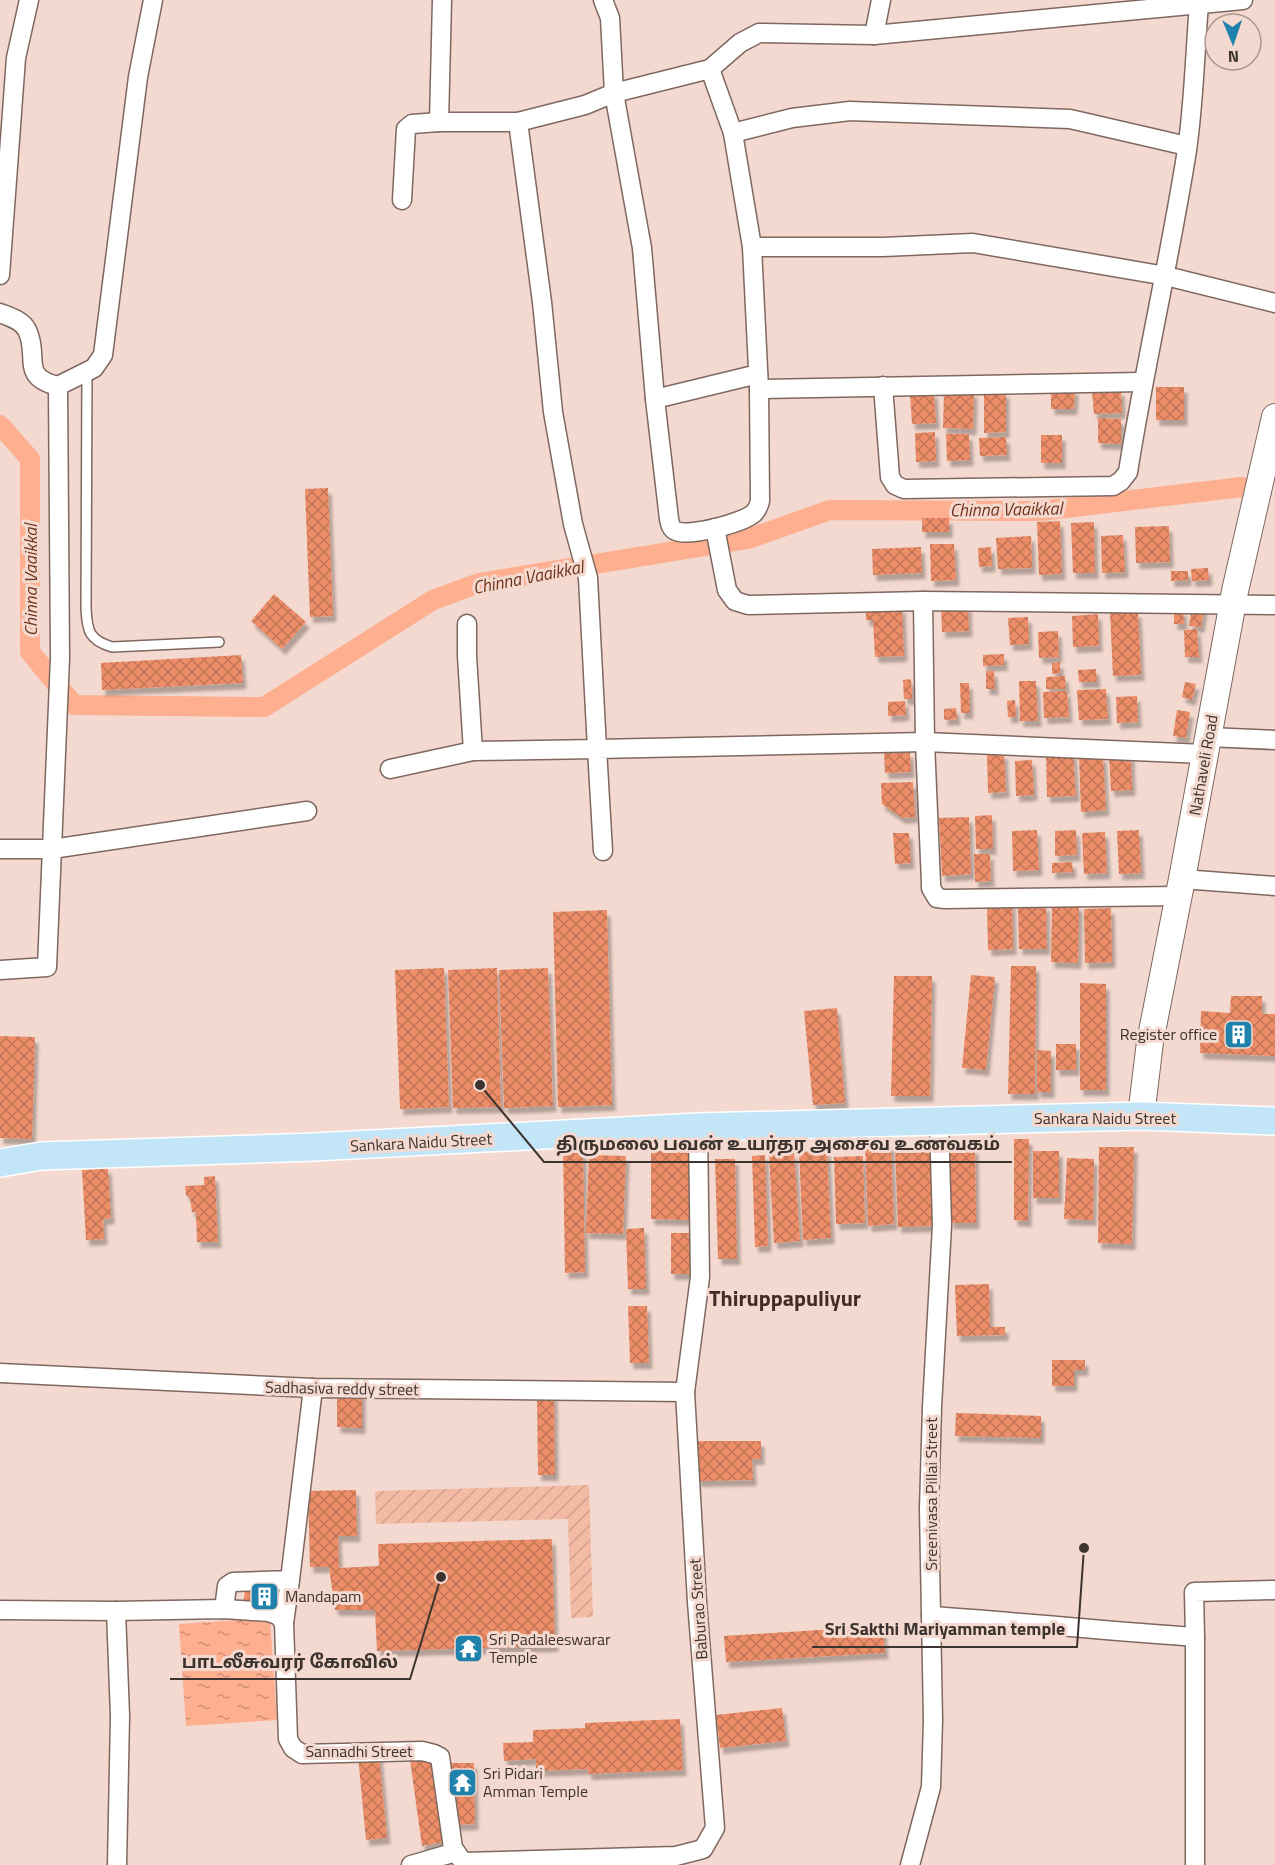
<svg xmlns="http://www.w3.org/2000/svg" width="1275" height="1865" viewBox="0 0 1275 1865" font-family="'Titillium Web','Noto Sans Tamil',sans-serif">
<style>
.garden{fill:url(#garden-furrows)}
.water{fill:url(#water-ripples)}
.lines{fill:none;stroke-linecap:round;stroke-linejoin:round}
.canal{stroke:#feaf90;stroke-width:20}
.building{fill:url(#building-cross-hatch);filter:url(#shadow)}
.lane-casing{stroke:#7e685f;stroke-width:12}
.street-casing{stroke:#7e685f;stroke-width:21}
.secondary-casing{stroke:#7e685f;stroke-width:28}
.primary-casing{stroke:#fff;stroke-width:30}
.lane{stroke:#fff;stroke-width:9}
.street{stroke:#fff;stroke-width:18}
.secondary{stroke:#fff;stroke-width:26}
.primary{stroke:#c2e5f7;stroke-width:27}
.labels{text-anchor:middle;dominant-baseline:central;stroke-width:6;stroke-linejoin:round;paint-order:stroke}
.street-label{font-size:16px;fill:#3d332f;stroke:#f3d9cf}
.poi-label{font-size:16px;fill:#3d332f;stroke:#f3d9cf;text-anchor:start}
.water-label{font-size:18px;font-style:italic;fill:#71331a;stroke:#f3d9cf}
.district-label{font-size:22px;font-weight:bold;fill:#412d26;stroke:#f3d9cf}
.leader{fill:none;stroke:#3d332f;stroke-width:2}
.callout-dot{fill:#3d332f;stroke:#f3d9cf;stroke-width:2}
.callout-label{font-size:18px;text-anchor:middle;font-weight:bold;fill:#3d332f;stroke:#f3d9cf;stroke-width:6;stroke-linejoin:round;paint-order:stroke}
</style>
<defs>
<pattern id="garden-furrows" width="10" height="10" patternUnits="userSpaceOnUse" patternTransform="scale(1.5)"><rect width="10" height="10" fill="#f3baa4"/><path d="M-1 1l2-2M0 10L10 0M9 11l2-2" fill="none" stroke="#d1a08e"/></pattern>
<pattern id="water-ripples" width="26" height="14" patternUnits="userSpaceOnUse" patternTransform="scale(1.5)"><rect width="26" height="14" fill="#feaf90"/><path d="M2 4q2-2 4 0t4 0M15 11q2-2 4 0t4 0" fill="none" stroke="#cf8f76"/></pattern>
<pattern id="building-cross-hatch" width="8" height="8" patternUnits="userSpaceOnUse" patternTransform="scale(1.5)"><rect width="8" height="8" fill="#ee8e68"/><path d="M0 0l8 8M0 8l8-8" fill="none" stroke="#c27556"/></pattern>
<filter id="shadow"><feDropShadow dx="3.5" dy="6" stdDeviation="1.5" flood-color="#0004"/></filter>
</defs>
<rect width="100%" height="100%" fill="#f3d9cf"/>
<polygon class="garden" points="589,1485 593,1617 571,1618 568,1519 376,1524 375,1491"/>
<polygon class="water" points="270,1618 277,1720 186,1726 179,1624"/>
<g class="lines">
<polyline class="canal" points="0,425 30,459 30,652 74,705 264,707 433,600 479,583 748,539 830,510 1040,511 1242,487"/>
</g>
<g class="building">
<rect x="1156" y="387" width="28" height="33"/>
<polygon points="1051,388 1075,389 1074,409 1051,409"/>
<polygon points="1121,390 1122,413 1094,414 1092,391"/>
<polygon points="944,391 974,392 973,429 943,428"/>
<polygon points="934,392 936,423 912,424 910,393"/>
<polygon points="984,392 1006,392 1006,432 984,433"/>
<polygon points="1098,418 1121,419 1121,444 1098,443"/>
<polygon points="935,432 936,461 916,462 915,433"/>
<polygon points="946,434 969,434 970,460 947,461"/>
<rect x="1041" y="435" width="21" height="28"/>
<polygon points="1006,437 1007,455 980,456 979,438"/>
<polygon points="328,488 333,616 310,617 305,489"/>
<rect x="922" y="518" width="27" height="14"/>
<polygon points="1060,521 1062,574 1039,575 1037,522"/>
<polygon points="1094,522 1095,573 1073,573 1071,523"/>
<polygon points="1169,526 1170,562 1136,563 1135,527"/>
<polygon points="1123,535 1125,572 1102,573 1101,536"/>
<polygon points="1031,536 1032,568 998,569 996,538"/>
<polygon points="930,544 954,544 956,580 931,581"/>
<polygon points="921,547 922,573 873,575 872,549"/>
<polygon points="991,547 992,566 979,567 978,548"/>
<polygon points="1208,568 1209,580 1192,581 1191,569"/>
<polygon points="1171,571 1188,571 1188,580 1171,581"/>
<polygon points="274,594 306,622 282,649 251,621"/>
<polygon points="968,604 969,631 942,632 941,605"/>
<polygon points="1192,606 1204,607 1201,627 1189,626"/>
<polygon points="902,607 904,656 875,657 873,620 866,620 866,608"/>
<polygon points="1174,610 1183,610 1184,624 1174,624"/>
<polygon points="1138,612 1141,675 1113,676 1110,613"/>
<polygon points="1098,614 1099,646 1073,647 1072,616"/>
<polygon points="1028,617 1029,644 1010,645 1008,618"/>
<polygon points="1197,629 1199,657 1185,657 1184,630"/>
<polygon points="1058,631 1059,657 1039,658 1038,632"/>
<polygon points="1004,654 1004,665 983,666 983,655"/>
<polygon points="241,655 243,683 102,690 101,663"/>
<polygon points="1060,662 1060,673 1052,674 1052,663"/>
<polygon points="1096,669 1097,682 1079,682 1078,670"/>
<polygon points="986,671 994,671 995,689 986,689"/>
<polygon points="1065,676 1066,689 1046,689 1046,677"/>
<polygon points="911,679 912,699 904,699 903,680"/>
<polygon points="1019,681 1036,681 1038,721 1020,721"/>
<polygon points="1185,682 1196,684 1192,700 1182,697"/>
<polygon points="960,683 969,683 970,713 961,713"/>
<polygon points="1106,689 1108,719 1079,720 1077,690"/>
<polygon points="1067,691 1069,717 1044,718 1043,692"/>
<polygon points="1137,696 1138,722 1117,723 1116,697"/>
<polygon points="1015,700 1016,717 1008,717 1007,701"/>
<polygon points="905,701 906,715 888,716 888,702"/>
<polygon points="956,708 957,719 944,720 944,709"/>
<polygon points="1177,710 1190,712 1186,738 1173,736"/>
<polygon points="910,752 911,772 885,773 884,753"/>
<polygon points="1073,752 1076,796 1047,797 1046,754"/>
<polygon points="987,753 1004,753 1006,792 988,793"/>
<polygon points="1131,755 1132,790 1111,791 1109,756"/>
<polygon points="1103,756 1106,810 1081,812 1079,757"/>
<polygon points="1032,760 1034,795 1016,796 1015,761"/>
<polygon points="913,782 915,817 902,818 882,804 881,783"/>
<polygon points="992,815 993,849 976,849 975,816"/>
<polygon points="969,817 971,874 942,876 939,818"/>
<polygon points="1037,830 1039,870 1013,871 1012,831"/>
<polygon points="1076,830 1077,855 1055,856 1055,831"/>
<polygon points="1139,830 1141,873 1119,874 1117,831"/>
<polygon points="1105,832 1107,873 1084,874 1082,833"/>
<polygon points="893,833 909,833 911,863 895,864"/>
<polygon points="974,854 990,854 991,881 975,882"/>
<polygon points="1072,862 1073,872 1052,873 1052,863"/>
<polygon points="1012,902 1013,949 988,950 987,903"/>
<polygon points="1018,905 1046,905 1047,949 1019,949"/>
<polygon points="1052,905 1079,905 1078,963 1051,962"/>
<polygon points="1111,908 1112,962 1085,963 1084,909"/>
<polygon points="607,910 612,1105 558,1107 553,912"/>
<polygon points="1011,966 1036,966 1035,1094 1008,1094"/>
<polygon points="444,968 449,1107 400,1109 395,970"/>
<polygon points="497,968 501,1107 453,1108 448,970"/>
<polygon points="548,968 553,1106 504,1108 499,970"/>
<polygon points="971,975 995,977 986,1070 962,1068"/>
<polygon points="894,976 932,976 930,1096 891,1096"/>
<polygon points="1080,983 1106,984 1106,1090 1080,1090"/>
<polygon points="1231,996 1262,996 1262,1014 1275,1014 1275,1056 1200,1053 1201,1011 1230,1013"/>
<polygon points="837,1008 845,1103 813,1105 804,1011"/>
<polygon points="0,1036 35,1037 32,1139 0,1138"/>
<rect x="1056" y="1044" width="20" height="26"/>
<polygon points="1037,1050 1051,1051 1051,1092 1037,1092"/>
<polygon points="1014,1139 1029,1139 1028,1221 1014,1220"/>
<polygon points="891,1143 894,1224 868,1226 865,1144"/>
<polygon points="932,1145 935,1226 898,1227 895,1146"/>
<polygon points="563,1147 583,1147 585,1272 565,1273"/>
<polygon points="1099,1147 1134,1147 1132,1244 1098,1243"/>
<polygon points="949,1148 975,1148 976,1223 950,1223"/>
<polygon points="827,1150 831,1238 803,1240 799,1152"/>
<polygon points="651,1151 692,1151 691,1220 651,1219"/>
<rect x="1033" y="1151" width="26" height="47"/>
<polygon points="794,1153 800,1241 774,1243 769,1155"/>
<polygon points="589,1155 626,1156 623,1234 586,1233"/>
<polygon points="765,1155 768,1246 755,1247 752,1156"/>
<polygon points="863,1156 865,1223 836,1224 834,1157"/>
<polygon points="1067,1158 1094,1159 1093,1220 1064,1219"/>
<polygon points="715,1159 735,1159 737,1259 718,1259"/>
<polygon points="108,1168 111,1218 103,1219 104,1239 86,1240 82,1170"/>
<polygon points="215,1176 218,1242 197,1242 196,1212 192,1212 190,1198 186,1195 185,1186 204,1185 204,1177"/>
<polygon points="644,1228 646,1289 628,1289 626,1229"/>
<rect x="671" y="1233" width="23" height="41"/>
<polygon points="989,1284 990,1327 1005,1327 1005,1335 957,1336 955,1285"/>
<polygon points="628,1306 647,1306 649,1363 630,1363"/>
<polygon points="1052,1360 1085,1360 1085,1370 1074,1370 1074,1386 1052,1386"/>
<polygon points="337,1390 362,1390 362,1428 337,1427"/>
<polygon points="537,1394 554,1394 555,1475 538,1475"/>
<polygon points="956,1413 1041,1416 1041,1438 955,1436"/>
<polygon points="697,1441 761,1441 761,1459 752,1459 753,1480 697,1481"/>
<polygon points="356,1490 357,1536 338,1536 339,1568 379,1566 378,1544 552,1539 555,1646 377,1651 375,1610 335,1610 329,1567 310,1567 308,1491"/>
<polygon points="282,1588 286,1602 243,1604 245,1591"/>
<polygon points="883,1626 885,1653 726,1662 724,1636"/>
<polygon points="782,1708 786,1741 720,1748 716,1715"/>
<polygon points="680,1719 683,1770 588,1774 588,1769 536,1771 536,1759 504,1761 503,1743 533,1742 533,1730 585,1728 585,1723"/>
<polygon points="379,1755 387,1838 366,1840 358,1756"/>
<polygon points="430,1757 443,1842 422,1846 410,1760"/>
<polygon points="450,1763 474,1763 475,1824 452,1825"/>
</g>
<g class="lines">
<defs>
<path id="lane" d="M87 371 86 608C87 631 89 640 112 647L219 642"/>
<g id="street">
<path d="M603 0 610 18 614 93 642 248 655 399 669 519C670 524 671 529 676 531 689 537 743 523 754 513 757 510 759 505 760 501L759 389 752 247 733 133 710 69"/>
<polyline points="874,35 881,0"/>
<polyline points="518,122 585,105 614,93 710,69 740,43 759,33 874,35 1243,0"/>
<polyline points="733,133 792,118 850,111 1070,119 1187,146"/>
<polyline points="402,200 406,129 412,124 439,122"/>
<polyline points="752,247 883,247 973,243 1166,276 1275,303"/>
<polyline points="0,275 16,58 29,0"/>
<path d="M0 313C10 317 22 320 27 330 40 356 19 377 58 386"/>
<path d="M883 386 890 477 895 485 904 489 1113 486 1121 481 1128 472C1145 364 1170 258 1187 150 1194 102 1195 52 1199 4"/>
<polyline points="759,389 1142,382"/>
<polyline points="655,399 758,374"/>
<polyline points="715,528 727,590 735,601 748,605 923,601 1275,605"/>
<polyline points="923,601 925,742 931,883 931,888 937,898 945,899 1179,896"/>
<polyline points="467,624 467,656 473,751"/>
<polyline points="1208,737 1275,740"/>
<polyline points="390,769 473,751 597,749 588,578 573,524 553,412 542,302 518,122 439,122 442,0"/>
<polyline points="0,849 52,849 307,811"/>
<polyline points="603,851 597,749 925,742 1204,754"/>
<polyline points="1182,879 1275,886"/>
<polyline points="0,970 47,967 60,658 58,386 94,368 103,355 138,77 153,0"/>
<polyline points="0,1373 313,1388 685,1392"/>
<polyline points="224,1609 227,1586 233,1582 290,1580 313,1388"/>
<polyline points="0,1610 116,1611 224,1609 269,1612 279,1616 284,1623 288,1739 293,1748 302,1754 422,1751 434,1754 440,1757 453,1848 463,1862 463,1865"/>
<polyline points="116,1611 120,1716 117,1865"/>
<path d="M931 1616C1020 1622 1107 1631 1195 1637L1194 1592 1275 1590"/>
<polyline points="284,1623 290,1580"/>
<polyline points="1195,1637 1195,1865"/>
<polyline points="463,1862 676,1856 703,1849 715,1828 697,1602 685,1392 700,1277 698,1127"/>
<polyline points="411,1865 456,1852"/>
<polyline points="910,1865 931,1787 933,1720 929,1509 932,1407 942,1225 939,1121"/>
</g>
<polyline id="secondary" points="1141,1116 1150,1042 1182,879 1235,591 1275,417"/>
<polyline id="primary" points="0,1163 41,1156 314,1147 698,1127 1141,1116 1275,1121"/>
</defs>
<use href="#lane" class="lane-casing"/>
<use href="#street" class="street-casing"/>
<use href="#secondary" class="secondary-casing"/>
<use href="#primary" class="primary-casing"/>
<use href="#lane" class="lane"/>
<use href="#street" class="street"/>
<use href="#secondary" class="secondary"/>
<use href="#primary" class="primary"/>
</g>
<defs>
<symbol id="building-square" viewBox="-11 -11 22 22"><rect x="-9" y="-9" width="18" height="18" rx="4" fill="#1f82ad" stroke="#f3d9cf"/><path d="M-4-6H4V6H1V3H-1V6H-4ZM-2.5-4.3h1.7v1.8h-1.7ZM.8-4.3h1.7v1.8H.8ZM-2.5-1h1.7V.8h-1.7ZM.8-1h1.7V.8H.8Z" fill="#fff"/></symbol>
<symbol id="temple-square" viewBox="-11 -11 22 22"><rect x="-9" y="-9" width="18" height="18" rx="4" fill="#1f82ad" stroke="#f3d9cf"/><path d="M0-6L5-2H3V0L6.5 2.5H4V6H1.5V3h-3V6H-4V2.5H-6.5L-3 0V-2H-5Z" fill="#fff"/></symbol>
</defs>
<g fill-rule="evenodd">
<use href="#building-square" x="1222" y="1018" width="33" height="33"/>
<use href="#building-square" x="248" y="1580" width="33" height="33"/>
<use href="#temple-square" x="452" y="1632" width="33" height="33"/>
<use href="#temple-square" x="446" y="1766" width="33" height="33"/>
</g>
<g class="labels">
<g class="street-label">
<text transform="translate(1203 765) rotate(-80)">Nathaveli Road</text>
<text x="1105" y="1118">Sankara Naidu Street</text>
<text transform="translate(421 1142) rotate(-3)">Sankara Naidu Street</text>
<text transform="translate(342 1388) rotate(1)">Sadhasiva reddy street</text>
<text transform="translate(931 1494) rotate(-90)">Sreenivasa Pillai Street</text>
<text transform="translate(698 1609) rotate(-94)">Baburao Street</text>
<text x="359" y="1751">Sannadhi Street</text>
</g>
<g class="poi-label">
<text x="1217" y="1034" text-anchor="end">Register office</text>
<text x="285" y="1596">Mandapam</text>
<text x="489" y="1639">Sri Padaleeswarar<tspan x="489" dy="18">Temple</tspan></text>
<text x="483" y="1773">Sri Pidari<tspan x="483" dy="18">Amman Temple</tspan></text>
</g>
<g class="water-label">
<text transform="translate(1006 509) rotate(-1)">Chinna Vaaikkal</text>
<text transform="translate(528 577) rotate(-11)">Chinna Vaaikkal</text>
<text transform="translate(30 580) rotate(-90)">Chinna Vaaikkal</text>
</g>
<g class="district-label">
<text x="785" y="1298">Thiruppapuliyur</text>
</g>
</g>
<path class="leader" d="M480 1085L544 1162H1012M1084 1548L1077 1647H812M441 1577L410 1679H170"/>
<g class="callout-dot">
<circle cx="480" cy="1085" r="6"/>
<circle cx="1084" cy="1548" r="6"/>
<circle cx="441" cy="1577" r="6"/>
</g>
<g class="callout-label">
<text x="778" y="1150">திருமலை பவன் உயர்தர அசைவ உணவகம்</text>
<text x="945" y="1635">Sri Sakthi Mariyamman temple</text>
<text x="290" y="1668">பாடலீசுவரர் கோவில்</text>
</g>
<g transform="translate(1233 42) rotate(178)"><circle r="28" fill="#f3d9cf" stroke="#aa978f" stroke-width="1.5"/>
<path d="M0-4.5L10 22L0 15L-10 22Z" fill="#1f82ad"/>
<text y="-9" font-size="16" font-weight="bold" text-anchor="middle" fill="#3d332f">N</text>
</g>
</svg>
